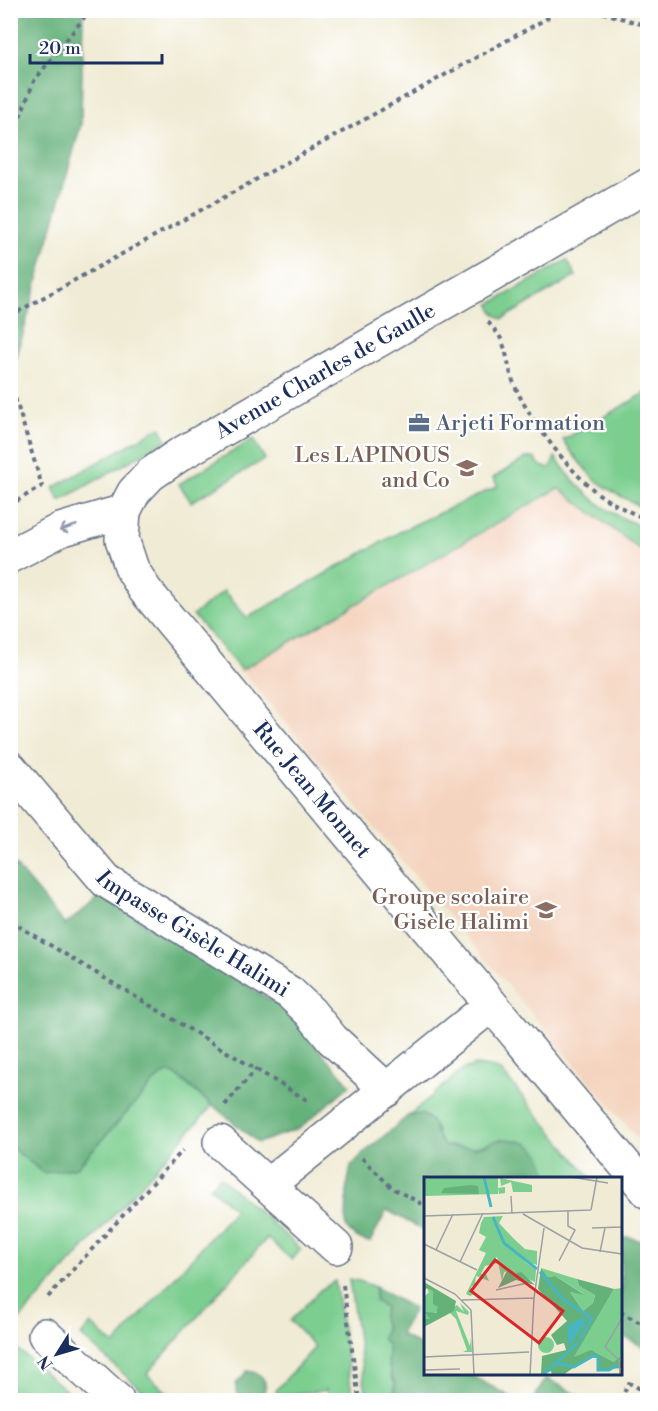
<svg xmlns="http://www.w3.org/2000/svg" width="658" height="1411" viewBox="0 0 658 1411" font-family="'Libre Bodoni',serif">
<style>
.built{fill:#f4d4bf}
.green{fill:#7cce8f;stroke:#4c7e76;stroke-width:1.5}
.forest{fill:#65b17a;stroke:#40706c;stroke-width:1.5}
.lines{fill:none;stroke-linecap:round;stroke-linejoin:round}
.minor-casing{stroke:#667187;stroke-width:36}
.path{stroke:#667187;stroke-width:4;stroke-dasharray:4.5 4.5;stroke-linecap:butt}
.minor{stroke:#fff;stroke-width:33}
.oneway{stroke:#8d97ae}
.labels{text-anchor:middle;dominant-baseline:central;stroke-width:4.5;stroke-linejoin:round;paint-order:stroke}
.street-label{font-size:22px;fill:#1b2f5e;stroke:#fff}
.service-label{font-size:22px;fill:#4e5e75;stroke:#fff;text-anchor:start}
.education-label{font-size:22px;fill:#785e54;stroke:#fff;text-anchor:end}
.inset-river{fill:none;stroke:#47b6c0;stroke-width:3}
.inset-road{fill:none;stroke:#9ba0a5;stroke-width:1.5}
.view{fill:#d62828;fill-opacity:0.15;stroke:#d62828;stroke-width:3}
.inset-edge{fill:none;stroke:#1b2f5e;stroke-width:3}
</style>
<rect width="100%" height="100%" fill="#fff"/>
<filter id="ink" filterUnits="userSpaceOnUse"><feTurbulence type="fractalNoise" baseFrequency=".0167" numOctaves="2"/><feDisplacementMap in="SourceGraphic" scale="12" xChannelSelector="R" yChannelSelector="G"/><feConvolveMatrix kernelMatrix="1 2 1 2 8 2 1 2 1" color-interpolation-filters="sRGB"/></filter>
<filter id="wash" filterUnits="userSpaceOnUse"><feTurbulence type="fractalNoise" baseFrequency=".008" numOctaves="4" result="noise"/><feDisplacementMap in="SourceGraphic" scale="24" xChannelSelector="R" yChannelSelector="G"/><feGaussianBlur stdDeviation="1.35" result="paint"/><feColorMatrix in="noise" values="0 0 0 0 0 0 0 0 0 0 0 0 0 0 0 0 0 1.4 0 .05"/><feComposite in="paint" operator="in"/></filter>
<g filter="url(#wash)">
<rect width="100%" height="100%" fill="#f0ebd4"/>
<polygon class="built" points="560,489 647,555 647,1150 241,670"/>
<g class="green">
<polygon points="567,260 576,276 502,319 493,312 490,304"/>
<path d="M647 392V510C630 501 612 493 597 481 584 469 573 455 563 440Z"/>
<polygon points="160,427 167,440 60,501 53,488"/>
<polygon points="253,439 265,459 191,502 179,484"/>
<path d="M555 457C572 481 591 502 617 515 627 521 637 524 647 529V555L560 489H557L241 670 193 615 224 591 247 618 405 529 498 486 493 478 526 458H534L541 466 548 468 551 467Z"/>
<path d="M476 1065 495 1068 502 1072 591 1178H547L545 1165 493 1142C484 1145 473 1149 464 1148 457 1148 451 1146 444 1146L438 1139 437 1131 422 1114 408 1116 464 1069Z"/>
<polygon points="168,1072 176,1075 212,1106 11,1329 11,1147 44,1173 77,1167 159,1077"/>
<polygon points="220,1177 301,1249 292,1260 267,1238 147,1374 170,1395 165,1400 153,1400 81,1336 91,1324 114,1345 235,1210 210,1187"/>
<path d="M349 1279 359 1281 375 1287C374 1295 377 1303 385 1308V1331L382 1338 388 1346 391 1375 395 1383 394 1400H367Z"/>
<polygon points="335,1281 353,1400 328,1400 326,1389 323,1391 278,1395 276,1392 277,1389 315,1347 290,1321 320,1290"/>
<polygon points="14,1346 77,1400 13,1400 10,1398 10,1348"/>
</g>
<g class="forest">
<polygon points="11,10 83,11 81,124 11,377"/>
<polygon points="10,859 65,925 101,896 282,1007 350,1085 300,1128 258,1143 176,1075 168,1073 159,1077 77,1167 44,1173 11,1147"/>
<path d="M422 1114C441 1126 432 1132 444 1146 455 1146 464 1149 477 1147 486 1145 495 1140 504 1139 509 1139 514 1140 518 1141 538 1144 545 1161 547 1178H426L425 1231 387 1210 370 1242C362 1241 349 1234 346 1226L347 1186 351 1166 365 1152 408 1116Z"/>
<polygon points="627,1237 638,1240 647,1246 647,1349 621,1335 621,1239"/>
<polygon points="375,1287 414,1309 400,1334 425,1349 426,1374 469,1374 516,1400 394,1400 395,1383 391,1375 388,1361 388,1346 382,1338 385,1331 385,1326 382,1318 385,1308 375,1301"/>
<path d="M247 1371C257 1372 267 1377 265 1389 264 1391 262 1397 260 1399 256 1402 246 1401 240 1400L236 1389V1384Z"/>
<polygon points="546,1378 587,1400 533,1400"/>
</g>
</g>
<g filter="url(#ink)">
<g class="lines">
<defs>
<g id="minor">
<path id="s1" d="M124 511 122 539 132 569 145 590 648 1192"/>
<path id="s2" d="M10 556 60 530 124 511 134 492 151 474 179 455 648 185"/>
<path id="s3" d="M10 768 106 881 290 993 310 1012 332 1039 387 1090"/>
<polyline points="220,1142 336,1247"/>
<polyline points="268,1185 491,1005"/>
<polyline points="45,1335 117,1400"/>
</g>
</defs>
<use href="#minor" class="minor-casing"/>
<g class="path">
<polyline points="594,10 648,26"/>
<polyline points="10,142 34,81 90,10"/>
<polyline points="10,316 562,10"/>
<path d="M488 322C492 327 497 332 500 337 507 350 508 367 513 381 525 415 573 477 603 497 617 506 632 513 648 520"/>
<polyline points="10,381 42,486 10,505"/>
<polyline points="10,921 310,1102"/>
<polyline points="225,1105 257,1068"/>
<polyline points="362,1158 392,1188 426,1206"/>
<polyline points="343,1285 359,1400"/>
<polyline points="48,1297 183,1150"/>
<polyline points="620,1312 648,1327"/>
<polyline points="620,1400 629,1383 648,1393"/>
</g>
<use href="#minor" class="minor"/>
</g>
<defs><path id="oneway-shaft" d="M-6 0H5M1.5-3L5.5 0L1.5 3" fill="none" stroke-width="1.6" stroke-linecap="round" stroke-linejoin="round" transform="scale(1.5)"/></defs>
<use class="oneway" href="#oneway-shaft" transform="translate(68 528) rotate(162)"/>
</g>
<defs>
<symbol id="office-bare" viewBox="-9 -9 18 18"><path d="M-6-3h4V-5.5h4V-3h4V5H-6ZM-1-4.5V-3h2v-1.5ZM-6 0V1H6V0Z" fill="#5c6f8a" stroke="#fff" stroke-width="2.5" paint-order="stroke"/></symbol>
<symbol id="school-bare" viewBox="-9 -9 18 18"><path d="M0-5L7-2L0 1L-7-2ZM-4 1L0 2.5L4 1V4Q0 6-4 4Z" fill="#8d6e63" stroke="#fff" stroke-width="2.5" paint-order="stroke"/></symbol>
</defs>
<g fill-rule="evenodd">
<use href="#office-bare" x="404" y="408" width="30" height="30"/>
<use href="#school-bare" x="452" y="453" width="30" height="30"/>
<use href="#school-bare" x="531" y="895" width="30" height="30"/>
</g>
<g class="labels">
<g class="street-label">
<text stroke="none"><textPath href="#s2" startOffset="372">Avenue Charles de Gaulle</textPath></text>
<text stroke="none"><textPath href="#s1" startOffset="345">Rue Jean Monnet</textPath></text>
<text stroke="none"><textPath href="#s3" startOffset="250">Impasse Gisèle Halimi</textPath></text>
</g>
<g class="service-label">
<text x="436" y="423">Arjeti Formation</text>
</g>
<g class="education-label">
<text x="450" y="455">Les LAPINOUS<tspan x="450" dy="25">and Co</tspan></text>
<text x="529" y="897">Groupe scolaire<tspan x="529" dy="25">Gisèle Halimi</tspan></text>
</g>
</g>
<g transform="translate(424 1177)">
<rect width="198" height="198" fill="#f0ebd4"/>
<path d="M0 0 74 1V11L81 10V16L75 17 74 11V17L0 19ZM76 1 108 8V15H89L87 5 77 9ZM79 39 75 46 91 63 101 72 113 74V88L100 84 112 93 111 105 86 94 80 95 78 104 73 80 70 83 74 86 61 89 57 97H62L65 104 52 99 51 107 47 110 50 117 46 119 42 117 62 76 55 73 62 60 55 56 57 46 60 40ZM117 91 153 102 155 109 171 118 169 126 159 134 146 115 160 117 131 99 124 100ZM1 108 24 123 0 147V120L5 115ZM198 111V181L190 185 171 175 149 181 190 112ZM36 126 45 135 44 138 32 134 46 169 47 161 48 175H39L43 173 32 142 24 134 33 128 40 135ZM114 168a8 8 0 1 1 16 0a8 8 0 1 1-16 0Z" fill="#7cce8f"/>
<path d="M46 8 54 9 55 17 17 16 20 11ZM117 91 124 100 131 99 161 118 146 115 159 134 169 126 171 118 155 109 153 102 190 112 150 180 167 173 190 185 196 180 198 191 174 193 173 180 164 181 139 198H128L127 194 117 198 118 179 142 173 140 166 133 168 127 158 143 144 114 112ZM84 92 90 97 97 95 111 108 92 103 74 111ZM0 105 32 124 30 134 0 150V142H6L1 135 12 136 14 130 9 127V114L3 111 0 114Z" fill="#65b17a"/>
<path d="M157 141 163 142 145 171 143 149Z" fill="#47b6c0"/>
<path class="inset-river" d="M60 0 67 30M69 40 80 66 113 92M116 95 140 123 168 141 156 163M132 186 155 165M119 198 132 186 150 190 169 179 174 180V193H185L193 188"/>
<path class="inset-road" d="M147 0 184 6M87 19 88 37M167 33 173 0M99 37 158 71 198 77M0 39 167 33M168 51 198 50M0 67 53 93M12 73 29 37M176 75 181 51M135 84 151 53 144 49V33M36 85 59 36M0 101 31 117 47 133 50 198M72 113 103 106M38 123 110 121M0 180 105 175M0 193 36 192M106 198 110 121 120 51M196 198 195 183 181 170 198 141"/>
<path class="view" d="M71 83 139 134 115 166 47 114Z"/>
<rect width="198" height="198" class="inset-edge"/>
</g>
<rect width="658" height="1411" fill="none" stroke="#fff" stroke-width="36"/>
<g transform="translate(57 1354) rotate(233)" stroke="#ffffff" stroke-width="4.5" paint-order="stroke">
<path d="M0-4.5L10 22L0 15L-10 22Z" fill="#1b2f5e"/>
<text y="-9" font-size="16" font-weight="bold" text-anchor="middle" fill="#1b2f5e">N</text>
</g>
<path d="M30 54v9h132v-9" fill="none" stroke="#1b2f5e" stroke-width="3"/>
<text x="39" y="54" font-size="18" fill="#1b2f5e" stroke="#ffffff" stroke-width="4.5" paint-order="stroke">20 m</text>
</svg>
